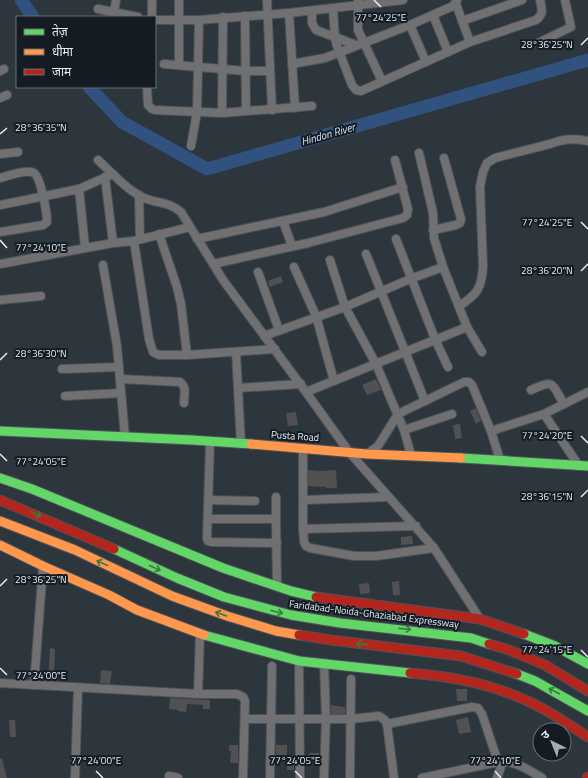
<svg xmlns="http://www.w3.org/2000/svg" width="588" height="778" viewBox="0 0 588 778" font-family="'Titillium Web','Noto Sans Devanagari',sans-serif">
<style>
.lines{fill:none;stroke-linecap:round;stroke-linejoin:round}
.river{stroke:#31517e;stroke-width:13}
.building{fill:#515053}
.street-casing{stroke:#4c5259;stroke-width:10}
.fast-casing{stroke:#4c5259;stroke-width:11}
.slow-casing{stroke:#4c5259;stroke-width:11}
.jam-casing{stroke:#4c5259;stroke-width:11}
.street{stroke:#707073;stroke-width:8}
.fast{stroke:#63d668;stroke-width:9}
.slow{stroke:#ff974d;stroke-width:9}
.jam{stroke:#b3261e;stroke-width:9}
.oneway{stroke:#3c7845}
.ticks{fill:none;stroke:#e3edf7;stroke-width:1.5}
.labels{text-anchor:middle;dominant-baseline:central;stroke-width:4;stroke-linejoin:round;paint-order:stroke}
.street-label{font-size:10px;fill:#e3edf7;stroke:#151b22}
.water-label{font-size:11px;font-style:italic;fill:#d6e1f0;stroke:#151b22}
.ticks-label{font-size:10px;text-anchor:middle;fill:#e3edf7;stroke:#151b22;stroke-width:4;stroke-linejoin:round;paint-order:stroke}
</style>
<rect width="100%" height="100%" fill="#2d353d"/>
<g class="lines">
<g class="river">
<polyline points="21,0 33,17"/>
<polyline points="89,87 122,122 207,169 588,60"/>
</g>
</g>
<g class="building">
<polygon points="281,276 283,282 270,287 268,281"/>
<polygon points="376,379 381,390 367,395 362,385"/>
<polygon points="476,408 481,421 476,424 470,411"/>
<polygon points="296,412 298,425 288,426 286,413"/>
<polygon points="460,424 462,438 455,439 453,425"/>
<polygon points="308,470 320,471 336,470 337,488 326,488 326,487 308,486"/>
<polygon points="412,536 413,544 401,545 401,537"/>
<polygon points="399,581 400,595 393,595 392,582"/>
<polygon points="369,583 370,593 360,594 359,584"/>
<polygon points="50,648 55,649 54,680 48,680"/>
<polygon points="101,670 112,671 110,684 100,683"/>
<polygon points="456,689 467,689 467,701 457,701"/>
<polygon points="170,698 210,700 210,709 203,709 203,705 187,704 186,712 178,711 178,710 169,709"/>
<polygon points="331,705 345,707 345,714 331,714"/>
<polygon points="468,717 471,732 459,734 456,720"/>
<polygon points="9,720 15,720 16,737 10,737"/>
<polygon points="229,745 238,745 238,763 230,763 231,751 229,751"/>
<rect x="276" y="745" width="11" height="10"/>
<rect x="309" y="753" width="10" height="9"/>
<rect x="287" y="756" width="7" height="14"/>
<polygon points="2,758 7,778 0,778 0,759"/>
</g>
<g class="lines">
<defs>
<g id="street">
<polyline points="267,0 272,110"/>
<polyline points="358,0 358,30 382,81"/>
<polyline points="456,4 470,42"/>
<polyline points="98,9 138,17"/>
<path d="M333 9 335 38 337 46 352 85 356 90 361 91 470 42 536 20C544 14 542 9 540 0"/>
<polyline points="312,11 312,23 316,30 356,45"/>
<polyline points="114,12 116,0"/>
<polyline points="289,13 295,108"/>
<polyline points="433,15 448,52"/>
<polyline points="245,16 246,111"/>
<polyline points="152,17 152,0"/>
<polyline points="155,20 199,20 289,13 403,0"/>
<polyline points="462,21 522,0"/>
<polyline points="410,25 426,62"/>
<polyline points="540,42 571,27 565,0"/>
<polyline points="164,64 245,71 270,71"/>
<polyline points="292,64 325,58 410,25 453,6 457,0"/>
<polyline points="179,65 179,0"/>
<polyline points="0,71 4,69"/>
<polyline points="147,87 148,105 152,109 155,110 222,113 312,106"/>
<polyline points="0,98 7,95"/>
<polyline points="222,113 223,17"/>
<polyline points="191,146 197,112 199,20"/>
<polyline points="419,153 433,213 434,238 443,267 467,327 482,352"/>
<polyline points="0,154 18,152"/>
<path d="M98 160C111 172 128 191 144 198 158 204 168 201 181 212L223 280 306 392 349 452 434 548 480 619"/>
<polyline points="105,177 113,243"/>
<path d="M0 178C7 176 28 169 34 173 41 178 47 213 47 222L43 225 0 232"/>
<polyline points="79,189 85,247"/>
<polyline points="139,195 140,239"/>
<polyline points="0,205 79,189 113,174"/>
<polyline points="283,221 292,246"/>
<polyline points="433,230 456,225 460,223 461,219 444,158"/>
<polyline points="159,234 177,287 181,304 187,355"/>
<polyline points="197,239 324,212 403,187"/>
<polyline points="396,239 435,339 448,367"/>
<polyline points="134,241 149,339 153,352 159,355 187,355 275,349"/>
<polyline points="366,254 425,401"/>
<polyline points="330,260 345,307 376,364 404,430 411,455"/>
<polyline points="0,264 113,243 134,241 190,227"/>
<polyline points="213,264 308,243 403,218 407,215 408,209 395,160"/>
<polyline points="103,265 117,346 125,437"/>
<polyline points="294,267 316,316 334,381"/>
<polyline points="258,272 279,330"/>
<polyline points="0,300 41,296"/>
<path d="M459 306C477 295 482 288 483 266L480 187 483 172 487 163 495 158 550 144C562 139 576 138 588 141"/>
<polyline points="264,336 345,307 410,279 443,267"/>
<polyline points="236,352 241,444"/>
<polyline points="62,369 119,367"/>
<path d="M121 379 180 382C187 387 184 395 184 403"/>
<polyline points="238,388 301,384"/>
<path d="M531 390C555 379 551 383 564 404"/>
<polyline points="306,392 467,327"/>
<polyline points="65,396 121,393"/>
<polyline points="544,414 579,466"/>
<polyline points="404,430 452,414"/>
<polyline points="491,431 544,414 588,392"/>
<polyline points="210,442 207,539 208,541 212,542 277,543"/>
<polyline points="303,448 303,529 304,542 306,546 310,548 354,556 376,556 434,548"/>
<polyline points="367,454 378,446 398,414 464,382 469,382 472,385 491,431 500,460"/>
<polyline points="209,500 255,501"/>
<polyline points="303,500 388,497"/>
<polyline points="208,519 276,519 276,497"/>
<polyline points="276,519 277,586"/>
<polyline points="303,529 416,526"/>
<polyline points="299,661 300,778"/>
<polyline points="0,683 198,694 237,694 243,697 245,701 243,778"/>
<polyline points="34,685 43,566"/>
<polyline points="198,694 200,634"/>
<polyline points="245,719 351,719 379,716 385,720 387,724 472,707 478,708 482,714 498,762"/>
<polyline points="387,724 394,778"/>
<polyline points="169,776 178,778"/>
<polyline points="75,778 78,688"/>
<polyline points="270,778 272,666"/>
<polyline points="324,778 326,718 324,663"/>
<polyline points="350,778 351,679"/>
<path d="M422 778 503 761C518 763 529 770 542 778"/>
<polyline points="497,778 503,761"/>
</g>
<g id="fast">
<polyline points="0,431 192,440 251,444"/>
<polyline points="461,458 588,466"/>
<polyline points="0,478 32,489 223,568 291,591 316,597"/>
<polyline points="114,549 177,578 224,597 291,615 340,623 471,638 489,644"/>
<polyline points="524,634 555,646 588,664"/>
<polyline points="204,635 299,661 410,673"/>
<polyline points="517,674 535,681 588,711"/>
</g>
<g id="slow">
<polyline points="251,444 367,454 461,458"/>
<polyline points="0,521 75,550 172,596 227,616 276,631 299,635"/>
<polyline points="0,545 43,566 109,595 137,610 204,635"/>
</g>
<g id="jam">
<polyline points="0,500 114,549"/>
<polyline points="316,597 480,619 524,634"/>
<polyline points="299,635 331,640 461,656 517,674"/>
<polyline points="489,644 509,650 545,665 588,691"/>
<path d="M410 673C455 677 494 684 536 705 554 714 571 726 588 737"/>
<polyline points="587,778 588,777"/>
</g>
</defs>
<use href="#street" class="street-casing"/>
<use href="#fast" class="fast-casing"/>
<use href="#slow" class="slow-casing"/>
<use href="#jam" class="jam-casing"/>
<use href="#street" class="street"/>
<use href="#fast" class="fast"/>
<use href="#slow" class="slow"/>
<use href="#jam" class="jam"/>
</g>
<defs><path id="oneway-shaft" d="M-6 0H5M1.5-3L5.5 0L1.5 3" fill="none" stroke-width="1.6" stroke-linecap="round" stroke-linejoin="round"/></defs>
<g class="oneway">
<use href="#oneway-shaft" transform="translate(36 514) rotate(24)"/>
<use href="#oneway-shaft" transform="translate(102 563) rotate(-155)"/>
<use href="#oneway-shaft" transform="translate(155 568) rotate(25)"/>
<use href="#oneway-shaft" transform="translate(277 612) rotate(14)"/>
<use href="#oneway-shaft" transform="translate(221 614) rotate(-160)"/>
<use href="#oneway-shaft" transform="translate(405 629) rotate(6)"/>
<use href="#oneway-shaft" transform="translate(362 644) rotate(-174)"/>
<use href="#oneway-shaft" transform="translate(554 691) rotate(-152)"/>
</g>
<path class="ticks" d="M374 0 381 7M581 45 588 38M0 134 7 128M581 222 588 229M0 240 7 248M581 271 588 264M0 360 7 353M581 436 588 443M0 454 7 461M581 497 588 490M0 586 7 579M581 650 588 657M0 668 7 675M96 771 103 778M295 771 302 778M495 771 501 778"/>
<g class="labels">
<g class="street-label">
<text transform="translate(295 436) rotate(4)">Pusta Road</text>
<text transform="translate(374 614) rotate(7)">Faridabad-Noida-Ghaziabad Expressway</text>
</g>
<g class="water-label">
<text transform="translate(328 134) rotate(-16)">Hindon River</text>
</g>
</g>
<g class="ticks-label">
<text x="381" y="21">77°24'25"E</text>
<text x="547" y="48">28°36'25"N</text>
<text x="41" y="131">28°36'35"N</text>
<text x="547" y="226">77°24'25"E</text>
<text x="41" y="251">77°24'10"E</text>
<text x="547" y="274">28°36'20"N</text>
<text x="41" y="357">28°36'30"N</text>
<text x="547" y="439">77°24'20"E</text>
<text x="41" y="465">77°24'05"E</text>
<text x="547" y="500">28°36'15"N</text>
<text x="41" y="583">28°36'25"N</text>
<text x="547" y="653">77°24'15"E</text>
<text x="41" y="679">77°24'00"E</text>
<text x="96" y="764">77°24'00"E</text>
<text x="295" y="764">77°24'05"E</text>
<text x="495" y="764">77°24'10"E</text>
</g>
<rect x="16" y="16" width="140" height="72" fill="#151b22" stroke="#676f77"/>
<rect x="24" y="29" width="20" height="6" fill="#63d668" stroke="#676f77"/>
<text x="52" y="36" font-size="12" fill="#e3edf7">तेज़</text>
<rect x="24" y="49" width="20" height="6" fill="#ff974d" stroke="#676f77"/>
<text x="52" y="56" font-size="12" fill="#e3edf7">धीमा</text>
<rect x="24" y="69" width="20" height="6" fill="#b3261e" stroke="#676f77"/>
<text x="52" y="76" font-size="12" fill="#e3edf7">जाम</text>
<g transform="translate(552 742) rotate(317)"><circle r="19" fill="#151b22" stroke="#676f77"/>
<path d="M0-3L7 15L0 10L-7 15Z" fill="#a3adb6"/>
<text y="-6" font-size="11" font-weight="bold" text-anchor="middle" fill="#e3edf7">उ</text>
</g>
</svg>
